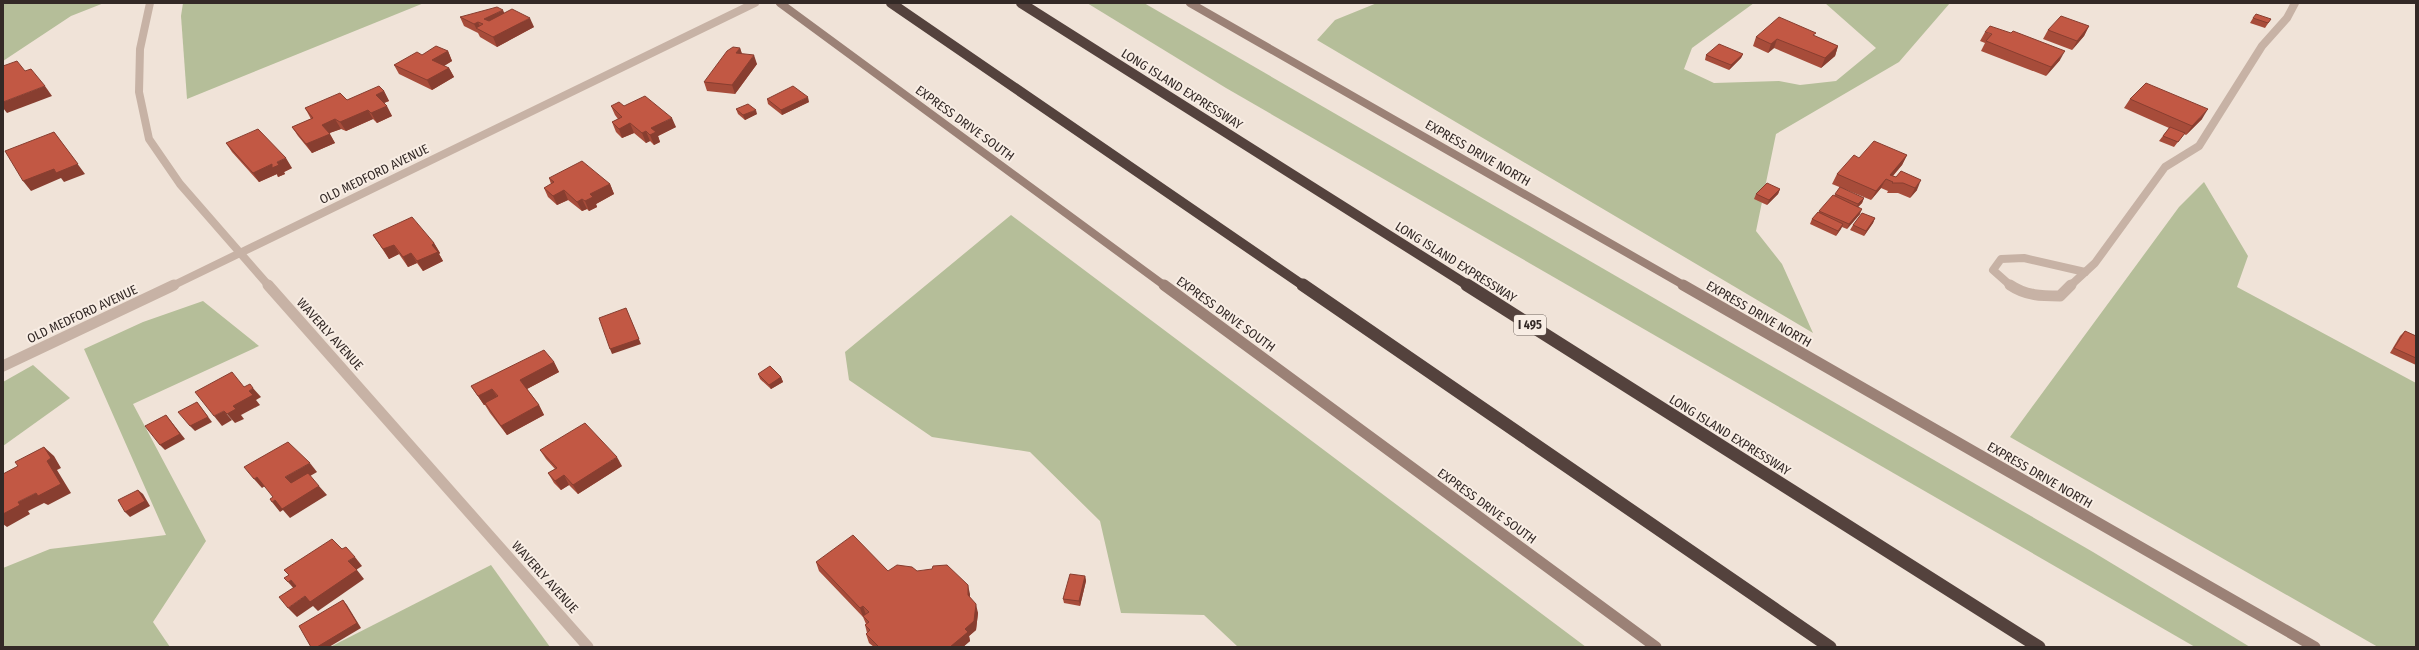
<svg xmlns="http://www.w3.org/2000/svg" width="2419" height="650" viewBox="0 0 2419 650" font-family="'Fira Sans Condensed',sans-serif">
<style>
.green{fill:#b5be99}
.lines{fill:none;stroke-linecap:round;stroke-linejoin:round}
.service-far1{stroke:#c7b2a5;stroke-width:8}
.service{stroke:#c7b2a5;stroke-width:11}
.minor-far1{stroke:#c7b2a5;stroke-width:8}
.minor{stroke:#c7b2a5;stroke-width:11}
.tertiary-far1{stroke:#c7b2a5;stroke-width:8}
.tertiary{stroke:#c7b2a5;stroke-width:11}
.secondary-far1{stroke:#9b8176;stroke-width:8}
.secondary{stroke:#9b8176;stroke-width:11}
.motorway-far1{stroke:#54423d;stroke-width:10}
.motorway{stroke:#54423d;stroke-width:13}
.wall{fill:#a74c3a}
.shaded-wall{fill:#883e30}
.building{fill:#c25844;stroke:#883e30}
.labels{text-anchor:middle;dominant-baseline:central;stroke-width:4;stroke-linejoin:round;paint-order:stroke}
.shield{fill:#f8ede4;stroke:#6e645f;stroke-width:1}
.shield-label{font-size:12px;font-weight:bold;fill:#332926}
.street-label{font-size:13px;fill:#332926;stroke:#f8ede4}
</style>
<rect width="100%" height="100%" fill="#f0e3d8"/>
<g class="green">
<polygon points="3,3 104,3 71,16 3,61"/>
<polygon points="183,3 424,3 187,99 181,16"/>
<polygon points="1087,3 1144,3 2093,552 2250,647 2195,647 1226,88"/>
<polygon points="1377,3 1754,3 1692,48 1684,69 1714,83 1779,81 1800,85 1836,81 1876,48 1825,3 1950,3 1899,62 1776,134 1756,231 1782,264 1813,333 1317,40 1335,20"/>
<polygon points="2204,182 2248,256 2237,287 2416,383 2416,647 2378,647 2010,437 2179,207"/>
<polygon points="1011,215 1586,647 1238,647 1204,615 1121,613 1100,521 1030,452 932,437 849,380 845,352"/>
<polygon points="203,301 259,346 133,404 206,541 153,622 170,647 3,647 3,568 50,549 166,535 84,349 143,322"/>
<polygon points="33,365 70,398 3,446 3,382"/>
<polygon points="491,565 550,647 330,647"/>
</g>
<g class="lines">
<g class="service-far1">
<polyline points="2011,286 1993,270 2001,259 2024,258 2085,272"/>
<polyline points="2070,286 2095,263 2165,167 2199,146 2262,46 2287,18 2295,3"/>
</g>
<path class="service" d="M2010 285C2026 296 2042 296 2060 296L2071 285"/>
<polyline class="minor-far1" points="150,3 140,49 139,92 149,139 180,184 269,286"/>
<polyline class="minor" points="268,285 588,647"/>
<polyline class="tertiary-far1" points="172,286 755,3"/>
<polyline class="tertiary" points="3,366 174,285"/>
<g class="secondary-far1">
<polyline points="780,3 1165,286"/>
<polyline points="1190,3 1685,286"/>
</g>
<g class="secondary">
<polyline points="1164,285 1656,647"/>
<polyline points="1683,285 2315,647"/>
</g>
<g class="motorway-far1">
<polyline points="891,3 1304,286"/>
<polyline points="1021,3 1469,286"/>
</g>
<g class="motorway">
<polyline points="1303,285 1830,647"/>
<polyline points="1467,285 2039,647"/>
</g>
</g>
<g class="wall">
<polygon points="504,13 534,27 497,47 480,37 478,33 464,26 460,17"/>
<polygon points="2253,18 2271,19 2265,28 2250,23"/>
<polygon points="2089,26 2084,36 2072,50 2043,39 2048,30"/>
<polygon points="1985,32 2060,60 2046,76 1981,51 1985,43 1980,41"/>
<polygon points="1815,36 1838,46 1835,56 1821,68 1774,48 1768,53 1753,46 1756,37"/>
<polygon points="740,48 742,54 757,64 735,94 707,91 704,82"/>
<polygon points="448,51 452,61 444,66 449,68 454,77 432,90 399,74 394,65 422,55"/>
<polygon points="1743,54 1741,58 1729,70 1705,60 1706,55"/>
<polygon points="384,91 389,101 384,103 392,116 377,123 373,119 346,131 341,129 329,133 335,143 312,153 298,136 292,127 311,119 305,108 347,100"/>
<polygon points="767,99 809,102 782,115 768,104"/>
<polygon points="2130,99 2202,119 2186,135 2184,134 2174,147 2159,141 2169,128 2124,108"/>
<polygon points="611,106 624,106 676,127 658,136 660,142 654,145 650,141 646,143 634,133 622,138 616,132 612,122 618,119 615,115"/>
<polygon points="736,109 757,114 745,120 738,114"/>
<polygon points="226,143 292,168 284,172 285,174 278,177 277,174 259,182 232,152"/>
<polygon points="1907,155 1902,165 1893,176 1896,177 1901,171 1917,190 1910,198 1898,193 1887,193 1888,191 1881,188 1871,200 1832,184 1837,174 1859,158"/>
<polygon points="549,178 610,184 614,194 596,204 597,207 589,211 587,209 582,211 568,200 557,205 548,197 544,188 551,184"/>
<polygon points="1780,189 1778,194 1767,205 1754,199 1756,194"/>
<polygon points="1835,194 1864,198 1862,203 1858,207 1860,214 1847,229 1842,227 1836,236 1810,224 1812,219 1834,196"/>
<polygon points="1875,218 1873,223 1864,236 1850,230 1853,225"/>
<polygon points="373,235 434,243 440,253 439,254 443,261 423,271 417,263 408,267 399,254 389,259"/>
<polygon points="2405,331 2416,336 2416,365 2390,353 2400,336"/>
<polygon points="554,362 559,372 527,389 539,405 544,415 507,435 490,413 485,405 484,405 471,386"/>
<polygon points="758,374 781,377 783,382 771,389 760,379"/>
<polygon points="540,450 622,466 578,494 569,485 561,490 554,483 548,473 555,469 546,459"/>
<polygon points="816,562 888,571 917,571 970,594 970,598 978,613 976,630 969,636 970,641 963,647 874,647 869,643 866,634 867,633 865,625 866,624 863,617 819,571"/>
<polygon points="1085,576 1086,581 1080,606 1064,603 1063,599"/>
</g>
<g class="shaded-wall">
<polygon points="503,10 507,19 489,28 484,19"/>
<polygon points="530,18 534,27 497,47 493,37"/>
<polygon points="478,22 482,31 476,28 474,24"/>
<polygon points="2089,26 2084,36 2072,50 2077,41"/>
<polygon points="1777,39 1774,48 1768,53 1771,44"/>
<polygon points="1838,46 1835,56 1821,68 1825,58"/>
<polygon points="740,48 743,57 736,53"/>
<polygon points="448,51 452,61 437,70 432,60"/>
<polygon points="2065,51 2060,60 2046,76 2051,67"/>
<polygon points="1743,54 1741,58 1729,70 1731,65"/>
<polygon points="754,55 757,64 735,94 732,85"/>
<polygon points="449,68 454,77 432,90 427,80"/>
<polygon points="45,86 52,96 7,113 3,108 3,102"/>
<polygon points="384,91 389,101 381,104 376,95"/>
<polygon points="808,97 809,102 782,115 781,110"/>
<polygon points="387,106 392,116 377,123 371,113"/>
<polygon points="2208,109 2202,119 2186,135 2192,126"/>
<polygon points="368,110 373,119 346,131 340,122"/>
<polygon points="756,110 757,114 745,120 743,115"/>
<polygon points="672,118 676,127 658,136 660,142 654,145 650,135 651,128"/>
<polygon points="335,119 341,129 327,134 322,125"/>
<polygon points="630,123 634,133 622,138 619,129"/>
<polygon points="646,131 650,141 646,143 642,133"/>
<polygon points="54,132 85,174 64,182 61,178 31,191 23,181"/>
<polygon points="330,134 335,143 312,153 306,144"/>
<polygon points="1907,155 1902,165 1889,180 1890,175"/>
<polygon points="286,158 292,168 284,172 285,174 278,177 277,174 259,182 253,173"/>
<polygon points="1886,179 1881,188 1871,200 1876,191"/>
<polygon points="1921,180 1917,190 1910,198 1915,188"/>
<polygon points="610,184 614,194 596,204 597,207 589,211 585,201 590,194"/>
<polygon points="1780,189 1778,194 1767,205 1769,200"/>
<polygon points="564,190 568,200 557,205 553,196"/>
<polygon points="1864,198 1862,203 1856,209 1858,204"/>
<polygon points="582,199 587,209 582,211 577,202"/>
<polygon points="1862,209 1860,214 1847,229 1849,224"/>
<polygon points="1875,218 1873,223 1864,236 1866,231"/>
<polygon points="1843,224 1841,229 1836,236 1838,231"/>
<polygon points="434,243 440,253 439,254 443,261 423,271 417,261 432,245"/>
<polygon points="394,245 399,254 389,259 383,249"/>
<polygon points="411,253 417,263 408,267 403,257"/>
<polygon points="626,308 641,344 612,354 610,349"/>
<polygon points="554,362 559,372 525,390 520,380"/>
<polygon points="781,377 783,382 771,389 769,385"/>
<polygon points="253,388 261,397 256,400 260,405 241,415 244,419 235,423 227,414 233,406 249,391"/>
<polygon points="492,389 498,398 484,405 478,396"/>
<polygon points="197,402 212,422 195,431 190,426"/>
<polygon points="539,405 544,415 507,435 501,426"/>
<polygon points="224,411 232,420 222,426 214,416"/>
<polygon points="166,415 185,439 165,450 160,445"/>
<polygon points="44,447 54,456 61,468 57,470 71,493 48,505 44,503 28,511 30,514 7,527 3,524 3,514 18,502 36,493 47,461"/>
<polygon points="617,457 622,466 578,494 573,485"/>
<polygon points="310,463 317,472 293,486 285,477"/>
<polygon points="564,475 569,485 561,490 555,481"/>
<polygon points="257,477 265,486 262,488 254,479"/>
<polygon points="319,486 327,495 290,518 283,510 280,512 272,502 275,500"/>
<polygon points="138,490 143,494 150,506 130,517 125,512"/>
<polygon points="355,557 362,566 356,570 348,561"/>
<polygon points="357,570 364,579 318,611 313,606 297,617 288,608 305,596"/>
<polygon points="1085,576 1086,581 1080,606 1079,601"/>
<polygon points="291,580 299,589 296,591 288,582"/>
<polygon points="968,585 970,594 970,605 968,595"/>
<polygon points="343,600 347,605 361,628 329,647 317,647"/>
<polygon points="976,604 978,613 976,630 969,636 970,641 963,647 950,647 965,629"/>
<polygon points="863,606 866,615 863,617 860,608"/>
</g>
<g class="building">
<polygon points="497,7 503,10 484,19 489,21 512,9 530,18 493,37 476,28 483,24 478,22 474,24 460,17"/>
<polygon points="2256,14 2271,19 2268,23 2253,18"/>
<polygon points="2061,16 2089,26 2077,41 2048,30"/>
<polygon points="1779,17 1816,33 1813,35 1838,46 1825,58 1777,39 1771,44 1756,37"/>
<polygon points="1990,26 2011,33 2013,31 2065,51 2051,67 1986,41 1992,34 1985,32"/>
<polygon points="1719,44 1743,54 1731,65 1706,55"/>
<polygon points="436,46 448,51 432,60 449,68 427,80 394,65 417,52 422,55"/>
<polygon points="733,47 740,48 736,53 754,55 732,85 704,82 727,51"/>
<polygon points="17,61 25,71 31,69 45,86 3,102 3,66"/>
<polygon points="2146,83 2208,109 2192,126 2130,99"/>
<polygon points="379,86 384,91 376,95 387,106 371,113 368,110 340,122 335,119 322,125 330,134 306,144 292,127 313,118 305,108 340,93 347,100"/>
<polygon points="793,86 808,97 781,110 767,99"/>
<polygon points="645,96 672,118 651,128 656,132 650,135 646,131 642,133 630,123 619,129 612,122 622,117 611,106 619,102 624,106"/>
<polygon points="748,104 756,110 743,115 736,109"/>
<polygon points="2170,127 2185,133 2178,142 2163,136"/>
<polygon points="258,129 286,158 277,162 279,165 272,168 272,164 253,173 226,143"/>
<polygon points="54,132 78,164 56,173 54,169 23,181 5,151"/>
<polygon points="1874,141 1907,155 1890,175 1896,177 1901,171 1921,180 1915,188 1903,183 1892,183 1893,182 1886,179 1876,191 1837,174 1854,155 1859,158"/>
<polygon points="582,161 610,184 590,194 593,197 585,201 582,199 577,202 564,190 553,196 544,188 554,182 549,178"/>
<polygon points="1767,183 1780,189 1769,200 1756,194"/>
<polygon points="1840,187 1864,198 1858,204 1835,194"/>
<polygon points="1833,195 1862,209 1849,224 1819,211"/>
<polygon points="1818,212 1843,224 1838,231 1812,219"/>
<polygon points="1862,213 1875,218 1866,231 1853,225"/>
<polygon points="412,217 434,243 432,245 438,252 417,261 411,253 403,257 394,245 383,249 373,235"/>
<polygon points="626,308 639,339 610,349 599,318"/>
<polygon points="2405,331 2416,336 2416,358 2394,348"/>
<polygon points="544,350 554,362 520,380 539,405 501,426 485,403 498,396 492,389 478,396 471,386"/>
<polygon points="770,366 781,377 769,385 758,374"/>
<polygon points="232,372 244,387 250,384 253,388 249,391 253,395 233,406 236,409 227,414 224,411 214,416 195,392"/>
<polygon points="197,402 208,417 190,426 178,412"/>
<polygon points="166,415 180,434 160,445 145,426"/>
<polygon points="585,423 617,457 573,485 564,475 555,481 548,473 557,468 540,450"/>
<polygon points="288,442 310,463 285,477 291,483 308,473 319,486 282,509 275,500 272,502 270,499 273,497 257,477 254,479 244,467"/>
<polygon points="44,447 51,458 47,461 61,484 38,496 36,493 18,502 20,505 3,514 3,474 18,466 15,462"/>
<polygon points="138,490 145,501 125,512 118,500"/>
<polygon points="853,535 888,571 897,565 912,567 917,571 932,569 933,566 947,565 968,585 968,595 976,604 974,621 965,629 968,632 950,647 879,647 866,634 870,630 865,625 869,622 863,616 869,612 863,606 860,608 816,562"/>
<polygon points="332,539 342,549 346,547 355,557 348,561 357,570 310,602 305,596 288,608 279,597 296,586 291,580 288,582 284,578 289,575 284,570"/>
<polygon points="1070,574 1085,576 1079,601 1063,599"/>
<polygon points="343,600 357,623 317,647 311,647 299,626"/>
</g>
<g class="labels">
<rect class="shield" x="1514" y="315" width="32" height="20" rx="3"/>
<g class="shield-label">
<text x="1530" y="325">I 495</text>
</g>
<g class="street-label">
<text transform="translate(1182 89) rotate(32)">LONG ISLAND EXPRESSWAY</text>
<text transform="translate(965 123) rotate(36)">EXPRESS DRIVE SOUTH</text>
<text transform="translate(1478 153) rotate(30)">EXPRESS DRIVE NORTH</text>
<text transform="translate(374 174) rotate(-26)">OLD MEDFORD AVENUE</text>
<text transform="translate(1456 262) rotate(32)">LONG ISLAND EXPRESSWAY</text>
<text transform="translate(82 314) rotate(-25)">OLD MEDFORD AVENUE</text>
<text transform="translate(1226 314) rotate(36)">EXPRESS DRIVE SOUTH</text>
<text transform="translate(1759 314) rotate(30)">EXPRESS DRIVE NORTH</text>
<text transform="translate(330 334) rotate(48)">WAVERLY AVENUE</text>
<text transform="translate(1730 435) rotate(32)">LONG ISLAND EXPRESSWAY</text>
<text transform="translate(2040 475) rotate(30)">EXPRESS DRIVE NORTH</text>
<text transform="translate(1487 506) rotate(36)">EXPRESS DRIVE SOUTH</text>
<text transform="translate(545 577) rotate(48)">WAVERLY AVENUE</text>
</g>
</g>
<rect width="2419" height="650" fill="none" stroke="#332926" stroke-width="8"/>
</svg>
